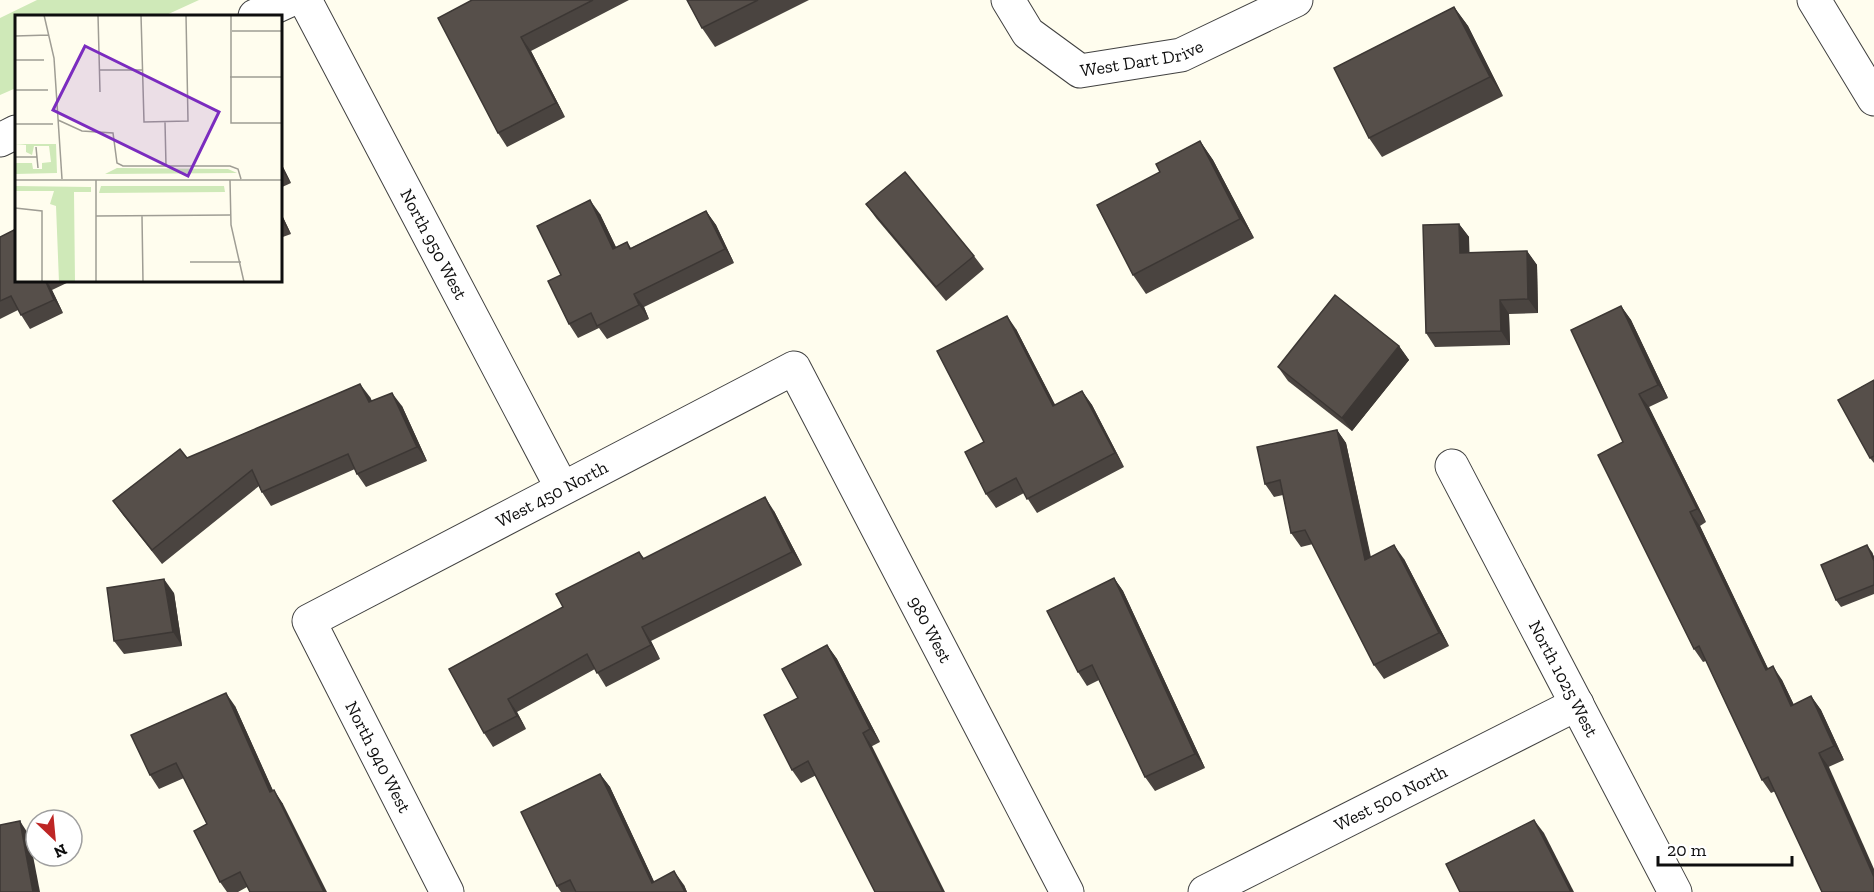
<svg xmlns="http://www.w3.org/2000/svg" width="1874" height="892" viewBox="0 0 1874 892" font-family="'Zilla Slab',serif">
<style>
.green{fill:#cfe9b8}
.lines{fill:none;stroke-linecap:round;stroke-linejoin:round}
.minor-casing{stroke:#414141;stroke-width:35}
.minor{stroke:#fff;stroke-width:33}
.wall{fill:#4a4440}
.shaded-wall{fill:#3c3734}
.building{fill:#564f4a;stroke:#3c3734;stroke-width:1.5}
.labels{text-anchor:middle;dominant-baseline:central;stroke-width:6;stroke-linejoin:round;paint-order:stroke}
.street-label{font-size:18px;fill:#0e0e0e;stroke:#fff}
.inset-road{fill:none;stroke:#9f9d94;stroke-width:1.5}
.view{fill:#7b2cbf;fill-opacity:0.15;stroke:#7b2cbf;stroke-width:3}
.inset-edge{fill:none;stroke:#0e0e0e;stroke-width:3}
</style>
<rect width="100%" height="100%" fill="#fffdee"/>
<polygon class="green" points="37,0 199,0 164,16 16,16 16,88 0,95 0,18"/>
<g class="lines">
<defs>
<g id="minor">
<path id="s1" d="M305 0 562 488"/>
<path id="s2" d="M1008 0 1028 33 1080 71 1181 55 1296 0"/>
<polyline points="1814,0 1874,99"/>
<polyline points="255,16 290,0"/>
<polyline points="0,140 16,132"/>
<path id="s3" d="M1452 466 1675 892"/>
<path id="s4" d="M447 892 309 621 794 368 1067 892"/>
<path id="s5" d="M1205 892 1577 704"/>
</g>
</defs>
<use href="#minor" class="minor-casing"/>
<use href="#minor" class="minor"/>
</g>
<g class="wall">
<polygon points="472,0 629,0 531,51 565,117 507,147 498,133"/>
<polygon points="687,0 809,0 715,47 702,28"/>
<polygon points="1454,7 1468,26 1503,96 1382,157 1369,138"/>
<polygon points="1200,141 1213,160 1254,238 1146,294 1133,275 1160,172"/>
<polygon points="280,161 291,183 280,188"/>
<polygon points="866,204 974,256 984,269 946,301 876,218"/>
<polygon points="280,211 291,234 280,238"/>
<polygon points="706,211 716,225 734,263 644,307 649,319 607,339 599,328 578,338 569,324 561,275 600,214 616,247 627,242 631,248"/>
<polygon points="1459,224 1469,237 1469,253 1527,251 1537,265 1538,313 1509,314 1510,345 1435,347 1426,333"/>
<polygon points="0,237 16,280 73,280 52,290 63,313 30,329 18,310 0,319"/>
<polygon points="1621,306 1631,320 1668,398 1649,407 1706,522 1700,526 1768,669 1782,680 1794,705 1811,696 1821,710 1844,760 1771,793 1762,780 1706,661 1703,662 1694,649 1623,442"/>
<polygon points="1016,329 1055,405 1082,391 1092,405 1124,467 1037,513 1024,493 996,508 986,494 984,442"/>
<polygon points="1399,346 1409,360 1352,431 1288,381 1278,367"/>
<polygon points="1874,380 1874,463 1870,458"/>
<polygon points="370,397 372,401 402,406 427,461 366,487 357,474 355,469 271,506 262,492 259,486 162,564 123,515 113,501 187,458"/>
<polygon points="1337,430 1346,443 1371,557 1404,559 1449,646 1384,679 1374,665 1313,544 1301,547 1291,533 1283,495 1274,497 1265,484"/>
<polygon points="774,511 802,565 651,641 660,659 606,687 595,669 517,712 526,729 493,747 484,733 563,607 639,552 644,558"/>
<polygon points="1872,552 1874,557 1874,594 1841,607 1836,600"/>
<polygon points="1114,578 1123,591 1205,768 1155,791 1145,777 1099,680 1087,686 1078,672"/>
<polygon points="174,593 182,646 124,654 114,641"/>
<polygon points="827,645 837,659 880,742 801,783 792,770 798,698"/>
<polygon points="235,706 273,791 283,804 247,887 238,892 227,892 220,882 207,824 184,778 159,789 150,775"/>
<polygon points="600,774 610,787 654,882 684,885 687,892 561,892 557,886"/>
</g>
<g class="shaded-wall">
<polygon points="1454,7 1468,26 1503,96 1490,77"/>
<polygon points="521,37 531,51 565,117 556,103"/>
<polygon points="1200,141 1213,160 1254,238 1240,219"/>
<polygon points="280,161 291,183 280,168"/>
<polygon points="590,200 600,214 623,262 613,249"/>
<polygon points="280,211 291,234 280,219"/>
<polygon points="706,211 716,225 734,263 725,249"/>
<polygon points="1459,224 1469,237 1470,267 1460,253"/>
<polygon points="1527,251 1537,265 1538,313 1528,299"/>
<polygon points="45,280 46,280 52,290 63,313 54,300"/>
<polygon points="634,294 644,307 649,319 639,305"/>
<polygon points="1500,300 1509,314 1510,345 1501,331"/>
<polygon points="1621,306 1631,320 1668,398 1658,385"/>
<polygon points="1007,316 1016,329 1063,420 1053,406"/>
<polygon points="1399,346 1409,360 1352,431 1342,418"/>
<polygon points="360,384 370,397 378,416 369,402"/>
<polygon points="1082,391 1092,405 1124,467 1115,453"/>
<polygon points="392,393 402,406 427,461 417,447"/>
<polygon points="1639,394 1649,407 1706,522 1697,509"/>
<polygon points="1337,430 1346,443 1374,574 1365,560"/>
<polygon points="765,497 774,511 802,565 792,552"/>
<polygon points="1690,512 1700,526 1775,683 1766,670"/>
<polygon points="1394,545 1404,559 1449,646 1439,633"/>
<polygon points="1867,545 1872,552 1874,557 1874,561"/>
<polygon points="1114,578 1123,591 1205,768 1195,754"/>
<polygon points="164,579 174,593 182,646 173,632"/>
<polygon points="642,627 651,641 660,659 651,645"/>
<polygon points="827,645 837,659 880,742 870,729"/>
<polygon points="1773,666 1782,680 1801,720 1791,706"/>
<polygon points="226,693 235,706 280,806 270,792"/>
<polygon points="1811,696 1821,710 1844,760 1834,746"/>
<polygon points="508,699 517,712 526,729 517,716"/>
<polygon points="863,733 872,746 945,892 943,892"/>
<polygon points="1819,753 1829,767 1874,869 1874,877"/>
<polygon points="600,774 610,787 659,892 652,883"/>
<polygon points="274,790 283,804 327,892 324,892"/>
<polygon points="1534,820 1544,833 1574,892 1571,892"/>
<polygon points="20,821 29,835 40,892 33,892"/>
<polygon points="674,871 684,885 687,892 685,892"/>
</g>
<g class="building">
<polygon points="472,0 593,0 521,37 556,103 498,133 438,18"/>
<polygon points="687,0 758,0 702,28"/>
<polygon points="1454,7 1490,77 1369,138 1334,68"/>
<polygon points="1200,141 1240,219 1133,275 1097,205 1160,172 1156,164"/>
<polygon points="905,172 974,256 936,287 866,204"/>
<polygon points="590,200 613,249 627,242 630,249 706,211 725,249 634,294 639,305 597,326 591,313 569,324 548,281 561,275 537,226"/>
<polygon points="1459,224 1460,253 1527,251 1528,299 1500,300 1501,331 1426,333 1423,225"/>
<polygon points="16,229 16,280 45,280 54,300 21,315 11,296 0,301 0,237"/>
<polygon points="1335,295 1399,346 1342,418 1278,367"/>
<polygon points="1621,306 1658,385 1639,394 1697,509 1690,512 1766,670 1773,666 1791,706 1811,696 1834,746 1819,753 1874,877 1874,892 1822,892 1768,777 1762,780 1699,646 1694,649 1598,455 1623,442 1571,330"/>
<polygon points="1007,316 1053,406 1082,391 1115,453 1027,499 1016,478 986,494 965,452 984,442 937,351"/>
<polygon points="1874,380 1874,456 1870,458 1838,400"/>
<polygon points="360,384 369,402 392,393 417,447 357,474 348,454 262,492 252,470 152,550 113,501 180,449 187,458"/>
<polygon points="1337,430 1365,560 1394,545 1439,633 1374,665 1305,530 1291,533 1280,480 1265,484 1257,447"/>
<polygon points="765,497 792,552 642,627 651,645 597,673 587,654 508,699 517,716 484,733 449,669 563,607 556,594 639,552 643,559"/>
<polygon points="1867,545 1874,561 1874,585 1836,600 1821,565"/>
<polygon points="1114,578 1195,754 1145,777 1092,665 1078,672 1047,611"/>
<polygon points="164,579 173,632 114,641 107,588"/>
<polygon points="827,645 870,729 863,733 943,892 875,892 808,761 792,770 764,715 798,698 782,669"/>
<polygon points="226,693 270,792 274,790 324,892 250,892 240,872 220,882 194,831 207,824 176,763 150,775 131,735"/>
<polygon points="600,774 652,883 674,871 685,892 576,892 570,880 557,886 521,812"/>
<polygon points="1534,820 1571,892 1460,892 1446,864"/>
<polygon points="20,821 33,892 0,892 0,825"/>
</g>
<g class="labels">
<g class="street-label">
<text stroke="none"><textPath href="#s2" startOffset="166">West Dart Drive</textPath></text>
<text stroke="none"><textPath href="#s1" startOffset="276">North 950 West</textPath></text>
<text stroke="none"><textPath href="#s4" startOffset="578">West 450 North</textPath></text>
<text stroke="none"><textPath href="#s4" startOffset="1146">980 West</textPath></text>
<text stroke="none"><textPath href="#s3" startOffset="240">North 1025 West</textPath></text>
<text transform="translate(378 757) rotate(63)">North 940 West</text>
<text stroke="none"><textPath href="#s5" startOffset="208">West 500 North</textPath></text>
</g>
</g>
<g transform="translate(15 15)">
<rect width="267" height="267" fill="#fffdee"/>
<path d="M0 129H41L42 158 0 159V148H17L18 154H27V148L36 147 34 131H19L17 140 11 137V130ZM102 153 213 154 222 158 90 159ZM0 171 76 172V177H59L60 267H44L41 191 35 189 39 176H0ZM86 171H209L210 177 84 178Z" fill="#cfe9b8"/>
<path class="inset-road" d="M29 0 39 43 47 164M83 0 85 77M126 0 129 107 173 106 171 0M216 0V108H267M217 16H267M0 21 34 20M0 45H29M84 55H127M215 62H267M0 75H33M43 105 67 116 98 118 102 148 108 151H215L223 154 226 164M150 107 151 151M0 109H38M21 132 23 153M0 142H22M0 165H267M81 165V267M215 165 216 210 229 267M0 193 27 196V267M81 201 215 200M127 201 128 267M175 247H226"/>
<path class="view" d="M70 31 204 97 173 161 38 95Z"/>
<rect width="267" height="267" class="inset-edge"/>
</g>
<g transform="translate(54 838) rotate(154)"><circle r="28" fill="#ffffff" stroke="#9f9f9f" stroke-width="1.5"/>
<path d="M0-4.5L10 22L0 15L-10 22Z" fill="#be2625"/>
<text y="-9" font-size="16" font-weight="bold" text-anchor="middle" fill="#0e0e0e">N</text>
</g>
<path d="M1658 856v9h134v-9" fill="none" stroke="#0e0e0e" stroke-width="3"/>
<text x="1667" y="856" font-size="18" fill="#0e0e0e" stroke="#ffffff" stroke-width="4.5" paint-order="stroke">20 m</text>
</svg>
